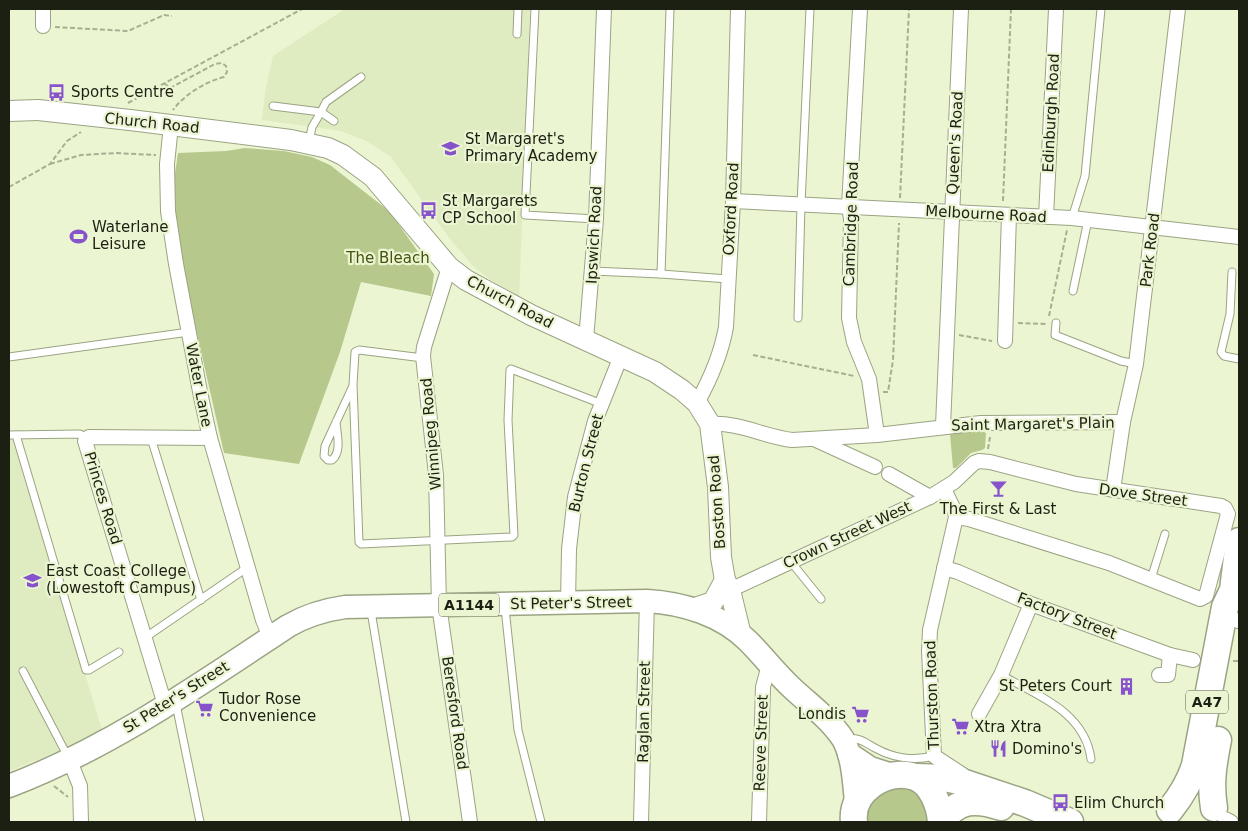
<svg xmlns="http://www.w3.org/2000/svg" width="1248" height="831" viewBox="0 0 1248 831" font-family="'DejaVu Sans',sans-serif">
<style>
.built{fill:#dfebc1}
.green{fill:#b7c88c}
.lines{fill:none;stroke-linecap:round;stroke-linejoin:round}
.lane-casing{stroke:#9aa483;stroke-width:9}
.street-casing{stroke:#9aa483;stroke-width:16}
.secondary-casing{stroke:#9aa483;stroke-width:22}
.primary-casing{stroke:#9aa483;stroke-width:25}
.highway-casing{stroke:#9aa483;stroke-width:29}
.path{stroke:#a7af93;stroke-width:2;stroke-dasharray:5 2.5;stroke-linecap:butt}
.lane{stroke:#fff;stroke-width:7}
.street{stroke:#fff;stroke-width:14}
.secondary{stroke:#fff;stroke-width:20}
.primary{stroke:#fff;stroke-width:22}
.highway{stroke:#fff;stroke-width:26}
.secondary-bridge-casing{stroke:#9aa483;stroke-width:22;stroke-linecap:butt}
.secondary-bridge{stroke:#fff;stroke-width:20}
.labels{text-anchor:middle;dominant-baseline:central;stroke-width:4.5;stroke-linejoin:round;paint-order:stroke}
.shield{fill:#ebf5d2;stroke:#5a604c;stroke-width:1}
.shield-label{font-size:14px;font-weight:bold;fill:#1c2013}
.poi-label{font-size:15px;fill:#1c2013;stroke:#ebf5d2;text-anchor:start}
.street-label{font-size:15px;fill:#1c2013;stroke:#ebf5d2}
.park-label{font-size:15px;fill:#465410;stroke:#ebf5d2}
</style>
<rect width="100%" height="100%" fill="#ebf5d2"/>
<g class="built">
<polygon points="345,9 530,9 519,301 474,267 450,239 390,156 366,141 341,131 262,120 266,87 273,56"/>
<polygon points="9,426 103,733 9,771"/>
</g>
<g class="green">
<polygon points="245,148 284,151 312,157 330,165 389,211 434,274 431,296 361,282 340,352 299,464 224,453 189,298 174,224 172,194 178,153 226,151"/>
<polygon points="979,430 986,433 985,448 982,450 971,453 956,468 953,468 950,434"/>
<polygon points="917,787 934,822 864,822 864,814 879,788"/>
</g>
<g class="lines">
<defs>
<g id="lane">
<polyline points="535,9 525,215 596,219"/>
<polyline points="517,34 518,9"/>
<polyline points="273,106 321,112 326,102 361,77"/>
<polyline points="309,142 312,127 321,112 334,121"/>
<polyline points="1072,218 1085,176 1101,9"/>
<polyline points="592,271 661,274 670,9"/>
<polyline points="1232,272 1230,314 1221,352 1224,356 1239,359"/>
<polyline points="661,274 728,279"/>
<polyline points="1073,291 1088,220"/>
<polyline points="798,318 801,204 810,9"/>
<polyline points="1056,323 1055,335 1121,361 1136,364"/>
<polyline points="9,357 189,332"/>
<polyline points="423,358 359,350 355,352 353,385 359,542 361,544 512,537 514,535 508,420 510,370 511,369 602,404"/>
<path d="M336 422C337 434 342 452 332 460H328L324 456 325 446 352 388"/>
<polyline points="9,435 80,434 87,438"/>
<polyline points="16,435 86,670 89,670 119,652"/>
<polyline points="151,438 201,600"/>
<polyline points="791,562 821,599"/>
<polyline points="1151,579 1165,534"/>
<polyline points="505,608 518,730 541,822"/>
<polyline points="371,611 406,822"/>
<polyline points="146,637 248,567"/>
<polyline points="23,671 68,757"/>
<path d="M1001 675C1037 695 1085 712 1091 759"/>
<polyline points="176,704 200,822"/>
<path d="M846 739C859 737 864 742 875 748 895 759 913 761 934 756"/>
</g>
<g id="street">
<polyline points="860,9 849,206 851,219 849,318 854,342 869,379 877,435"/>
<polyline points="43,26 43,9"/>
<polyline points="171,125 167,164 168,211 176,264 201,397 210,438 263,620 270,637"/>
<polyline points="733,201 1072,218 1239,237"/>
<polyline points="1046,217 1056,9"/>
<polyline points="449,267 424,347 423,356 436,475 439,605 470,822"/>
<polyline points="586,340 596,219 604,9"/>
<polyline points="1005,341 1009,215"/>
<path d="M697 403C711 378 721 355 726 327L733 201 738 9"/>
<path d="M710 424C739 422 765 437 792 440L877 435 981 423 1123 422"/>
<polyline points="943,426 961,9"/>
<polyline points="816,440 875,467"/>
<polyline points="889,474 930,497"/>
<polyline points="944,489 955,512 956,517 930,630 929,651 934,756 963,775"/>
<polyline points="1113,490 1123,422 1136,364 1178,9"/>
<polyline points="944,568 958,572 1031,604 1170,655 1193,660"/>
<polyline points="722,588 730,590 930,497 954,482 974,463 979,461 990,462 1076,484 1221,506 1225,508 1228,514 1206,596 1200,599 1109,563 969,519 956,517"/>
<polyline points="568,603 569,549 575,497 595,421 621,356"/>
<polyline points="1238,621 1239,620"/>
<polyline points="1159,675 1168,675 1170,655"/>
<polyline points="165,705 85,441 89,437 210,438"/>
<polyline points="979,714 1001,675 1031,604"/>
<polyline points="70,761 80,786 81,822"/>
<polyline points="1225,819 1231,822"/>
<polyline points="641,822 647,601"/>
<polyline points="759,822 763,687 767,672 771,667"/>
</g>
<g id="secondary">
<polyline points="9,111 38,110"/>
<polyline points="130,120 291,140 328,148 343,155 373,177 449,267 466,280 531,315 655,372 682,390 697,403 710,424 718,487 721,557 725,580 730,590 741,635"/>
<polyline points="692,609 713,602 725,580"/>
</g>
<g id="primary">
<polyline points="849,754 870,768 892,775"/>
<path d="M9 786C109 748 199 685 288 626 307 615 324 610 345 607L647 601C683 603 722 615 748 641 763 656 776 673 792 688 809 704 830 719 843 739 853 757 854 782 856 802"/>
</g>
<g id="highway">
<polyline points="917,777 944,778 959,781 1025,803 1070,822"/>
<path d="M1214 808C1210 783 1213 765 1218 740"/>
<path d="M1170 810C1181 796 1190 782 1195 765L1225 607 1233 590 1239 541"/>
<path d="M854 822C850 791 887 767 915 777 932 783 940 807 941 822"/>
<path d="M942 822C957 798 977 799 1001 807"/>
</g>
</defs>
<use href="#lane" class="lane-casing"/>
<use href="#street" class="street-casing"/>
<use href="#secondary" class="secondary-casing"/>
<use href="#primary" class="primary-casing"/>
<use href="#highway" class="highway-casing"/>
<g class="path">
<polyline points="55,27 128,31 164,15 172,16"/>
<path d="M164 83 170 88 215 64 222 63 226 66 227 72 224 77C205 82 185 94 173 110"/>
<polyline points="128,103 302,9"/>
<polyline points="50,164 81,155 116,153 156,155"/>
<polyline points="9,187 50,164 67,141 81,132"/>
<polyline points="900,198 909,9"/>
<polyline points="1003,201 1011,9"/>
<polyline points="1049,316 1067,230"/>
<polyline points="1018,323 1046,324"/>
<polyline points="959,335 992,341"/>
<polyline points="753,355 854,376"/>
<polyline points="883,392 888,392 893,360 899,223"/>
<polyline points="988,449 990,437"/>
<polyline points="1233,661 1239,661"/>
<polyline points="54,786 68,797"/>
</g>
<use href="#lane" class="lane"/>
<use href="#street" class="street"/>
<use href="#secondary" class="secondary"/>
<use href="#primary" class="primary"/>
<use href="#highway" class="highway"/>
<defs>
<polyline id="secondary-bridge" points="38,110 130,120"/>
</defs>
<use href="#secondary-bridge" class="secondary-bridge-casing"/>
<use href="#secondary-bridge" class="secondary-bridge"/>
</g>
<defs>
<symbol id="bus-bare" viewBox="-9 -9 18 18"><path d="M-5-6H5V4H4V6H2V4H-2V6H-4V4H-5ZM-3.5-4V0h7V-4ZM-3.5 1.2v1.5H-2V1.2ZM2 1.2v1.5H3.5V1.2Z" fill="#8753cb" stroke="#ebf5d2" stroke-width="2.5" paint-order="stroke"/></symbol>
<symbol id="school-bare" viewBox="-9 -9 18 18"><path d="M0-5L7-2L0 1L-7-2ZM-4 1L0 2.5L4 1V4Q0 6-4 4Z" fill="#8753cb" stroke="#ebf5d2" stroke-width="2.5" paint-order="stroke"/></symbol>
<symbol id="stadium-bare" viewBox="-9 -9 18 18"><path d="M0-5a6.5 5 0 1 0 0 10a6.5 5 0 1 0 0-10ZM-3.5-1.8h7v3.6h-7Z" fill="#8753cb" stroke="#ebf5d2" stroke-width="2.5" paint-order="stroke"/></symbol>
<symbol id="bar-bare" viewBox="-9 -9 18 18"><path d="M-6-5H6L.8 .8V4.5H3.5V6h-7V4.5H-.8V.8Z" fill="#8753cb" stroke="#ebf5d2" stroke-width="2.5" paint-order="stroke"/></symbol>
<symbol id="university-bare" viewBox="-9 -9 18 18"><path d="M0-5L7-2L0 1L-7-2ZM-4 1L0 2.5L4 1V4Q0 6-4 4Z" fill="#8753cb" stroke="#ebf5d2" stroke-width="2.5" paint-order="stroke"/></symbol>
<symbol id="building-bare" viewBox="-9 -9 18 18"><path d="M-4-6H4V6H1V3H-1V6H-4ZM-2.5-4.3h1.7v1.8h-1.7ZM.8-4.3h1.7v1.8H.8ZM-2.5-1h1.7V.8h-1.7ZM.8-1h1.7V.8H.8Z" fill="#8753cb" stroke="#ebf5d2" stroke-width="2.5" paint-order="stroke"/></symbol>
<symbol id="supermarket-bare" viewBox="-9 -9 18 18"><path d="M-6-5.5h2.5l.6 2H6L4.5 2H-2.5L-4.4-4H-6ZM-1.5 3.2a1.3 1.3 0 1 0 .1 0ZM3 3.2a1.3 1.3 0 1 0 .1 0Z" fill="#8753cb" stroke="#ebf5d2" stroke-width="2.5" paint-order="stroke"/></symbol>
<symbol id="restaurant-bare" viewBox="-9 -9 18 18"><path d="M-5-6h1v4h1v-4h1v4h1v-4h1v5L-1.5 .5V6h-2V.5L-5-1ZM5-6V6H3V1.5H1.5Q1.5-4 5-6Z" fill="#8753cb" stroke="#ebf5d2" stroke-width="2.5" paint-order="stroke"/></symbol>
</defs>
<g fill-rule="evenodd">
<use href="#bus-bare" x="44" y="80" width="25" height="25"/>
<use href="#school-bare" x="438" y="136" width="25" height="25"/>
<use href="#bus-bare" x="416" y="198" width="25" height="25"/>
<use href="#stadium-bare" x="66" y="224" width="25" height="25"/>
<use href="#bar-bare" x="986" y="476" width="25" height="25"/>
<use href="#university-bare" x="20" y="568" width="25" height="25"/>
<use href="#building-bare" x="1114" y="674" width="25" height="25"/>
<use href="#supermarket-bare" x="192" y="696" width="25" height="25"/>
<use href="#supermarket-bare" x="848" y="702" width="25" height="25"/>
<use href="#supermarket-bare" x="948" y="714" width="25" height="25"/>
<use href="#restaurant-bare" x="986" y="736" width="25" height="25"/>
<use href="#bus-bare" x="1048" y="790" width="25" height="25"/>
</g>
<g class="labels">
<g class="shield">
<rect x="439" y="593.5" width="60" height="23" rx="4"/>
<rect x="1186" y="690.5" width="42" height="23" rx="4"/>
</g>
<g class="shield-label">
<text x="469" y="605">A1144</text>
<text x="1207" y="702">A47</text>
</g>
<g class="poi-label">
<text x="71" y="92">Sports Centre</text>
<text x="465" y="139">St Margaret's<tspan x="465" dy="17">Primary Academy</tspan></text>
<text x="442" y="201">St Margarets<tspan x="442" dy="17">CP School</tspan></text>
<text x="92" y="227">Waterlane<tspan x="92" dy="17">Leisure</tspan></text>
<text x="998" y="509" text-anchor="middle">The First &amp; Last</text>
<text x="46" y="571">East Coast College<tspan x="46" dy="17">(Lowestoft Campus)</tspan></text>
<text x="1112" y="686" text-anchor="end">St Peters Court</text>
<text x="219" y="699">Tudor Rose<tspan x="219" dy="17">Convenience</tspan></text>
<text x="846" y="714" text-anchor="end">Londis</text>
<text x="974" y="727">Xtra Xtra</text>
<text x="1012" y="749">Domino's</text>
<text x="1074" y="803">Elim Church</text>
</g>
<g class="street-label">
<text transform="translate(1051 113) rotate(-87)">Edinburgh Road</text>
<text transform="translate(152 123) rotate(6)">Church Road</text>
<text transform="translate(955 143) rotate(-87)">Queen's Road</text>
<text transform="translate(731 209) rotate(-87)">Oxford Road</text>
<text transform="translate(986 214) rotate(3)">Melbourne Road</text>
<text transform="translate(851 224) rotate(-88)">Cambridge Road</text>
<text transform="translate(594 235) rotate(-87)">Ipswich Road</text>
<text transform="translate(1150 250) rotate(-83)">Park Road</text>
<text transform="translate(510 302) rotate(28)">Church Road</text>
<text transform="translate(199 385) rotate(79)">Water Lane</text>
<text transform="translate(1033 424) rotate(-1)">Saint Margaret's Plain</text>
<text transform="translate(431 434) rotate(-95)">Winnipeg Road</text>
<text transform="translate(586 463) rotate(-76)">Burton Street</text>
<text transform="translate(1143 495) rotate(8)">Dove Street</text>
<text transform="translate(103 498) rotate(73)">Princes Road</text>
<text transform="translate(717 502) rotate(-94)">Boston Road</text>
<text transform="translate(847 535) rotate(-25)">Crown Street West</text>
<text transform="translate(571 603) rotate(-1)">St Peter's Street</text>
<text transform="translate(1067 616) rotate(21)">Factory Street</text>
<text transform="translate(932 695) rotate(-92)">Thurston Road</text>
<text transform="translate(176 697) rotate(-32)">St Peter's Street</text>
<text transform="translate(644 712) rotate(-89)">Raglan Street</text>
<text transform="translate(455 713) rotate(82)">Beresford Road</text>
<text transform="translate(761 743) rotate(-88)">Reeve Street</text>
</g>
<g class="park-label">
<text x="388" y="258">The Bleach</text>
</g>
</g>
<rect width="1248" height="831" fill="none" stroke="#1c2013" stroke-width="20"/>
</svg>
